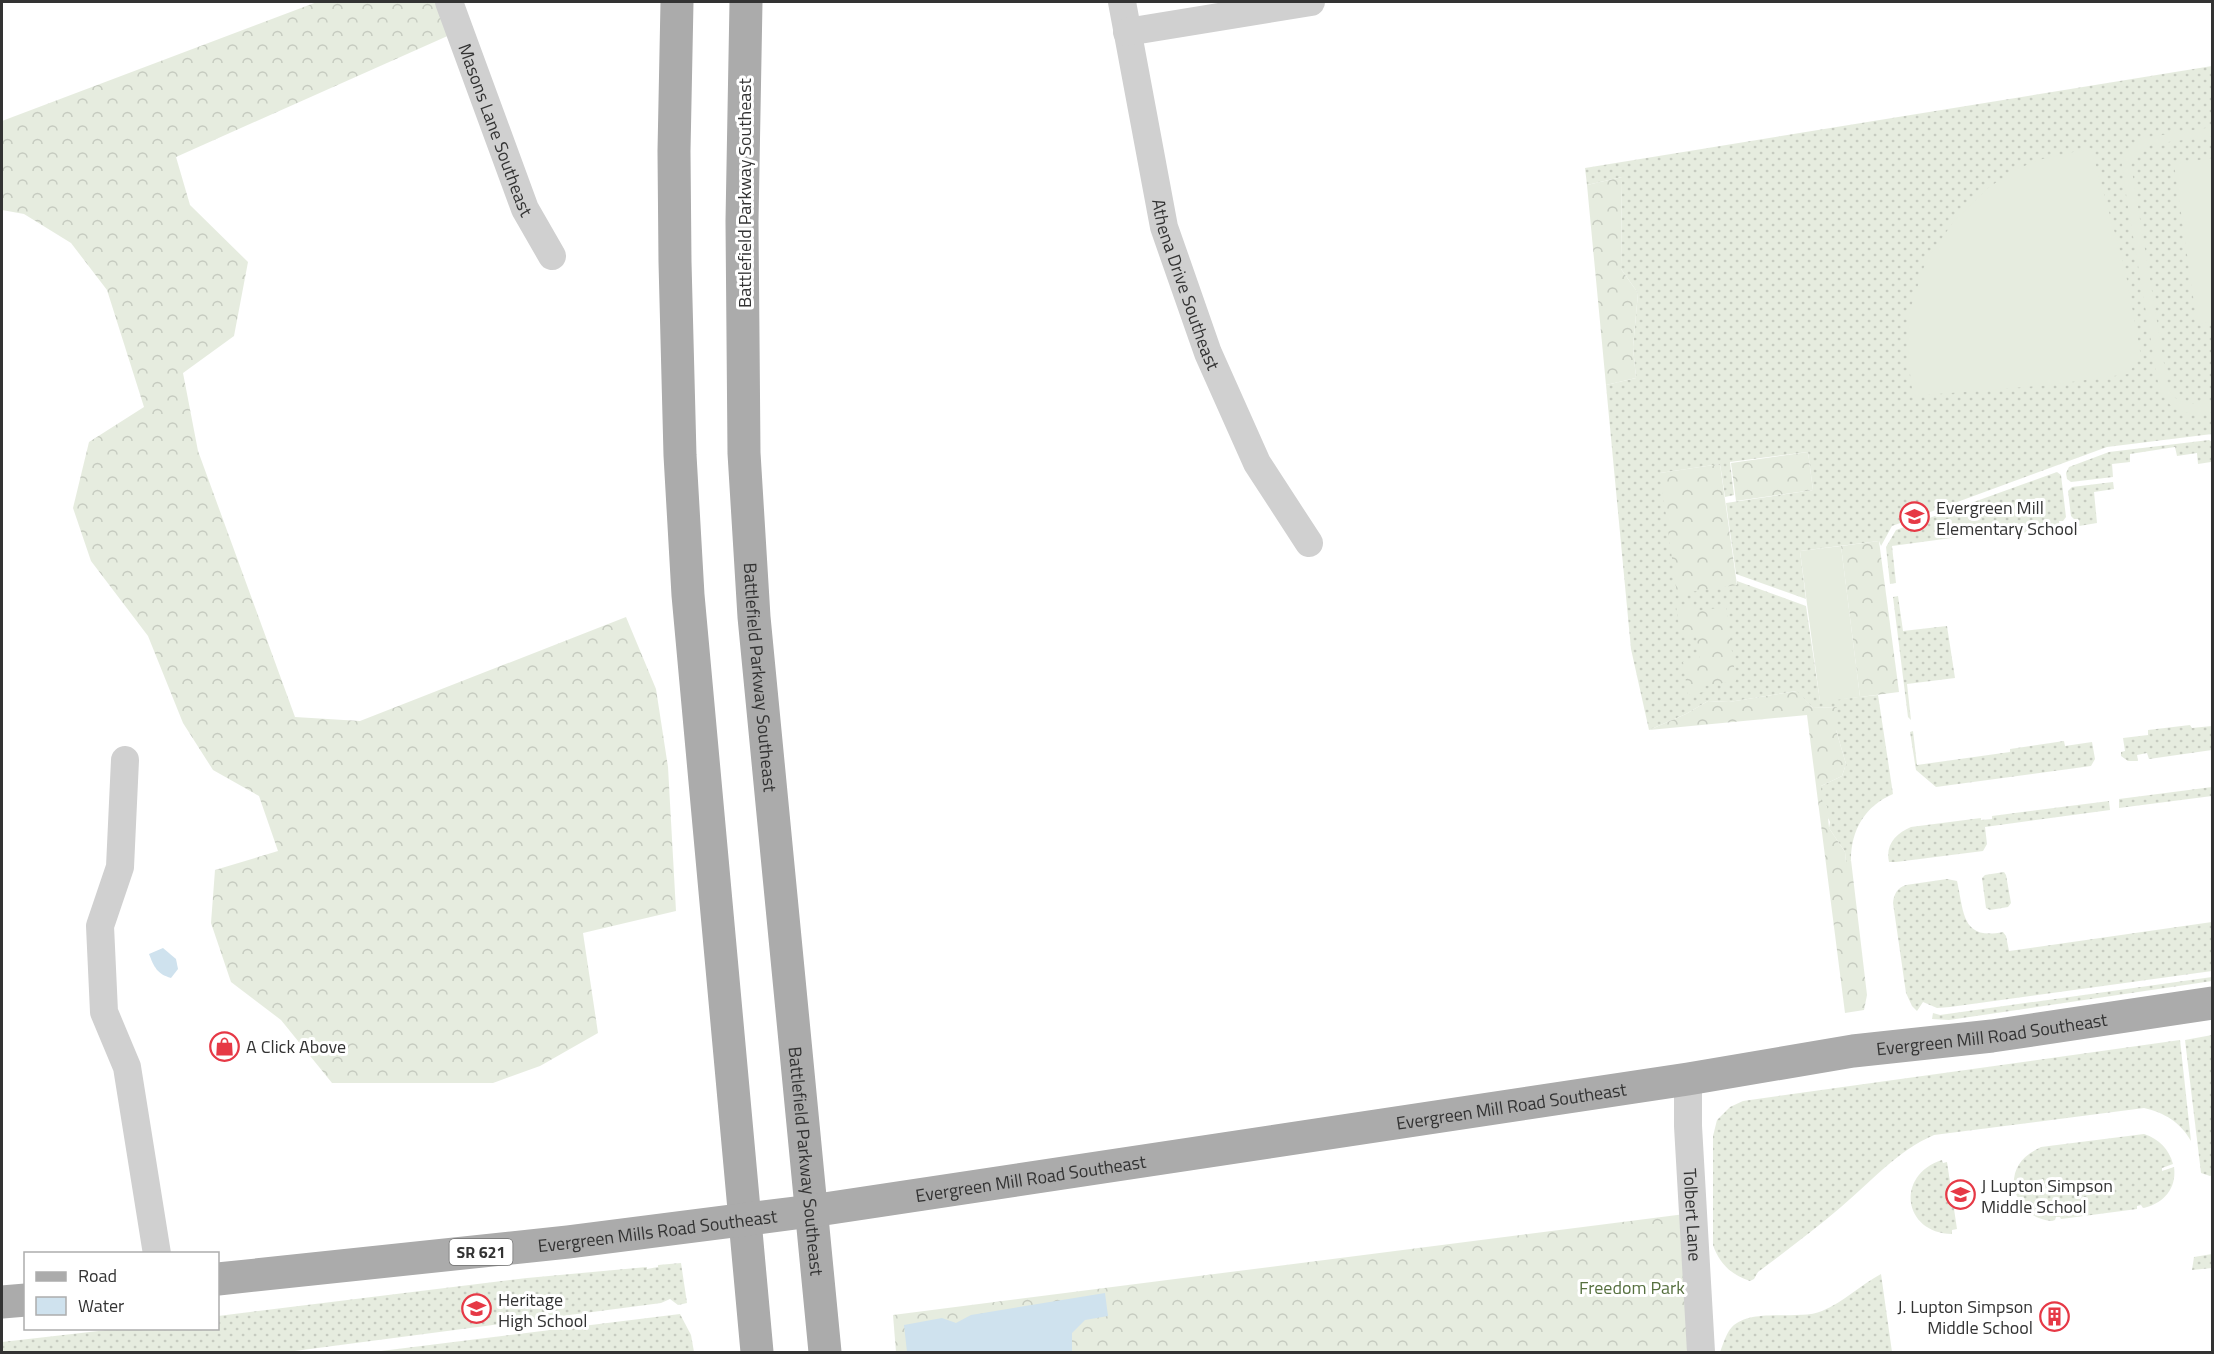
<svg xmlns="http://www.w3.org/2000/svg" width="2214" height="1354" viewBox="0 0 2214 1354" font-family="'Titillium Web',sans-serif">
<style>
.grass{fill:url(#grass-dots)}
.forest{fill:url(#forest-crowns)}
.garden{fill:#e6ecdf}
.water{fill:#cfe2ee}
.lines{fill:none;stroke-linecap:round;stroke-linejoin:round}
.minor{stroke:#d0d0d0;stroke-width:28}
.major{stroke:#ababab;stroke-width:33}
.labels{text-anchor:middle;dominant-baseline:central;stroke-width:6;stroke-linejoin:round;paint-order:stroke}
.shield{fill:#fff;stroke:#707070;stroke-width:1.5}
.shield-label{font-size:16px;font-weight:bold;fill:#333}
.street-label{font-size:18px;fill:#333;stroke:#fff}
.poi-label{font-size:18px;fill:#333;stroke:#fff;text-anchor:start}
.park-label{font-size:18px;fill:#56703f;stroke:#fff}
</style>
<defs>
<pattern id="grass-dots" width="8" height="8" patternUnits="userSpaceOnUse" patternTransform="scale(1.5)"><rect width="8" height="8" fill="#e6ecdf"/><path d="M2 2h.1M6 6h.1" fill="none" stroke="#c6cbc0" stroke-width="1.8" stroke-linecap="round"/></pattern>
<pattern id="forest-crowns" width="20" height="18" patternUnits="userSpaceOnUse" patternTransform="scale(1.5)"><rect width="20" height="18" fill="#e6ecdf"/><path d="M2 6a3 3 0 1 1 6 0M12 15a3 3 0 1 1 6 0" fill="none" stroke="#c6cbc0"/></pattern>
</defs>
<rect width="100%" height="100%" fill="#fff"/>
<g class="grass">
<path d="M2212 66V434L2107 447 1892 526 1881 546 1879 541 1800 551 1806 599 1736 574 1726 503 1813 490 1808 452 1730 462 1734 495 1725 497 1720 464 1660 473 1737 585V581L1806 606 1820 701 1878 695 1893 794C1865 806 1851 830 1851 860L1846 864 1845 852 1829 828 1830 822 1821 802V786L1842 776 1846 764 1836 730V707L1813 708 1796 691 1729 702 1708 701 1686 714 1649 730 1631 649 1606 385 1636 378 1633 347 1638 293 1621 269 1622 177 1587 185 1585 168Z"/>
<polygon points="2209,440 2212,442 2211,462 2198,464 2197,453 2177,456 2175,447 2130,454 2130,462 2112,464 2113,477 2071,482 2067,479 2066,473 2069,467 2109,452"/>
<polygon points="2057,472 2061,475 2066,517 2063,521 2059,521 2060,528 1982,538 1981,534 1892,546 1896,583 1890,584 1886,547 1896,530"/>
<polygon points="2113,482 2114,489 2094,492 2097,523 2079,526 2078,519 2074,519 2071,516 2068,491 2072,487"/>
<polygon points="1898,596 1903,631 1947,626 1955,678 1907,684 1911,720 1908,717 1893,597"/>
<polygon points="2190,725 2192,728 2212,726 2212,750 2149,759 2147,753 2137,755 2138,761 2128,761 2121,756 2121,752 2125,751 2123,738 2148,735 2148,730"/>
<polygon points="1913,731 1917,765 2010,752 2010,749 2064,741 2065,746 2092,742 2095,759 2091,766 1936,787 1916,770 1910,732"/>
<polygon points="2212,787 2212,796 2119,808 2119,799"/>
<path d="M2109 801 2110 810 1985 827 1987 844 1983 851 1896 862H1889C1885 845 1896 833 1911 827L1981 818V820L1992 819V816Z"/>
<polygon points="2004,872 2006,875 2011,903 2008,907 1990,910 1986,908 1982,878 1985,875"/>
<path d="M1947 879 1957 881C1964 911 1961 941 2003 932L2006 936 2009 951 2212 922V971L1950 1007 1937 1008 1923 1002 1917 1011 1912 1006 1906 993 1893 903C1894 894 1897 888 1906 885Z"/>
<polygon points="2212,977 2212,981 1949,1020 1932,1019 1933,1013 1940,1015"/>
<polygon points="2212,1035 2212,1175 2210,1176 2201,1173 2185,1040"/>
<path d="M2180 1040 2191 1141C2180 1122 2165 1113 2144 1108L1934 1135C1897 1151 1872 1181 1841 1207 1814 1230 1786 1251 1758 1272L1754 1279 1750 1281C1731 1275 1719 1263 1713 1245V1136L1717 1120 1730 1107 1743 1101Z"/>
<path d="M2144 1134C2159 1139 2169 1149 2173 1164L2162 1168V1171L2174 1167C2177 1189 2163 1204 2143 1208L2141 1205 2137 1206V1209L2061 1219 2060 1217H2056L2055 1220 2052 1221C2033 1219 2023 1210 2015 1192L2033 1189 2034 1193 2046 1190 2043 1179 2032 1181 2033 1186 2014 1189C2012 1168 2022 1156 2041 1147Z"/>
<path d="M1942 1160 1943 1163 1947 1162 1957 1229 1952 1230V1234C1903 1233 1895 1175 1942 1160Z"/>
<polygon points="2212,1254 2212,1268 2192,1270 2194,1257"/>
<polygon points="681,1263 687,1303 678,1305 670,1299 661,1303 646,1305 287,1352 2,1352 2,1342 116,1329 218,1328 218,1316 527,1278 647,1267 647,1269 658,1267 658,1265"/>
<path d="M1881 1274 1892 1352H1720C1723 1345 1726 1333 1732 1327 1751 1307 1799 1321 1822 1311 1844 1302 1860 1285 1881 1274Z"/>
<polygon points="680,1314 691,1335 694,1352 373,1352"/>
</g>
<g class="forest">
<polygon points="317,2 440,2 452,34 176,157 190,205 248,262 234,336 183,373 198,451 295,717 360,721 626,617 656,689 668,767 676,911 583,933 598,1033 540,1066 493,1083 332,1083 281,1020 231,982 211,923 215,870 278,851 259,796 213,770 183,723 148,636 91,561 73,508 89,442 144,407 107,290 71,243 24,214 2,210 2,121"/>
<polygon points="1622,177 1621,269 1638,293 1633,347 1636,378 1606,385 1587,185"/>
<polygon points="1808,452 1813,490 1736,501 1731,463"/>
<polygon points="1720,464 1737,585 1677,594 1660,473"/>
<polygon points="1879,541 1899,692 1860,697 1841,546"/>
<polygon points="1693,603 1695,611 1726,607 1736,681 1704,686 1705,692 1688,695 1683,662 1700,659 1696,635 1681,637 1676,606"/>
<polygon points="1797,691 1813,708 1837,707 1836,730 1846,764 1842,776 1821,786 1821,802 1827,806 1829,828 1845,852 1846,863 1851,860 1867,995 1864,1010 1845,1013 1807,715 1649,730 1686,714 1708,701 1729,702"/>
<polygon points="1693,1213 1701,1352 896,1352 893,1315"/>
</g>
<g class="garden">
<path d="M2212 127V136L2154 144C2141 149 2135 153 2131 165L2168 387C2177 407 2193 405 2212 402V412C2183 416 2167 412 2158 382L2127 201 2122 164 2130 147 2144 138Z"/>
<polygon points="2091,148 2125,269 2141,356 2128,374 2050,385 1913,396 1908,359 1909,313 1926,261 1954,221 1988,188 2013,171 2038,160"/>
<polygon points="2212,158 2212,322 2197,324 2174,164"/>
<polygon points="1841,546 1860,697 1820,702 1800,551"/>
</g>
<g class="water">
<path d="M163 948 176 959 178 969 171 978C157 974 154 967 149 954Z"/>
<polygon points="1105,1293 1108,1316 1085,1320 1072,1333 1072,1352 907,1352 904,1325 942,1318 956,1323 971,1315"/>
</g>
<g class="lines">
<g class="minor">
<path id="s1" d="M449 2 525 209 552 256"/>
<path id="s2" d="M1122 2 1164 227 1208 353 1257 463 1309 543"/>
<polyline points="1127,32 1311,2"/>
<polyline points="125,760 120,867 100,926 104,1012 127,1067 157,1254"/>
<path id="s3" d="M1688 1079V1126L1701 1352"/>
</g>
<g class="major">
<polyline points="677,2 674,151 675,262 680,455 688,595 757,1352"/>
<path id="s4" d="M746 2 742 221 744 453 754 617 825 1352"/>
<path id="s5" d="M218 1279 568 1242 811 1211 1688 1079 1853 1051 1992 1036 2212 1003"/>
<polyline points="2,1302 26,1300"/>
</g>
</g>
<defs>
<symbol id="school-ring" viewBox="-11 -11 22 22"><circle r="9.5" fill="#fff" stroke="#e63946" stroke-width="1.5"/><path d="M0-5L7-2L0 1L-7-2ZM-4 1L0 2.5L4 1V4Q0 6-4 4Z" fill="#e63946"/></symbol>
<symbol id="shop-ring" viewBox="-11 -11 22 22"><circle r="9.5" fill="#fff" stroke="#e63946" stroke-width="1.5"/><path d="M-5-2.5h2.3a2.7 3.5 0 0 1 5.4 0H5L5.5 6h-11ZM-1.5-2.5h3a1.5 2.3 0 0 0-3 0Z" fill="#e63946"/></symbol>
<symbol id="building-ring" viewBox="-11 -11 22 22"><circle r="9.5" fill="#fff" stroke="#e63946" stroke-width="1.5"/><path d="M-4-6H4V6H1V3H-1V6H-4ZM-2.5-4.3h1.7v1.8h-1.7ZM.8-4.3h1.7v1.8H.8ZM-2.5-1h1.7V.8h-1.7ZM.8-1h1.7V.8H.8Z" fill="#e63946"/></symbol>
</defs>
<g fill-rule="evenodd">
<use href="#school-ring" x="1898" y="500" width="33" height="33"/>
<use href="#shop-ring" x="208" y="1030" width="33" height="33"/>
<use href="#school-ring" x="1944" y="1178" width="33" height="33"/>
<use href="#school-ring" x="460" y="1292" width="33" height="33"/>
<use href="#building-ring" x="2038" y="1300" width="33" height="33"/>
</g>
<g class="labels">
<rect class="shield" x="449.5" y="1239" width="63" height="26" rx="4.5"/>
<g class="shield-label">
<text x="481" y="1252">SR 621</text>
</g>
<g class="street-label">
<text stroke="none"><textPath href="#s1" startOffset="136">Masons Lane Southeast</textPath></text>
<text transform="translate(744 193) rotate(-90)">Battlefield Parkway Southeast</text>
<text stroke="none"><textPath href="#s2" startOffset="290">Athena Drive Southeast</textPath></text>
<text stroke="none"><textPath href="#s4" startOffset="676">Battlefield Parkway Southeast</textPath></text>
<text stroke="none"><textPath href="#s5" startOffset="1791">Evergreen Mill Road Southeast</textPath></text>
<text stroke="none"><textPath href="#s5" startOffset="1305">Evergreen Mill Road Southeast</textPath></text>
<text stroke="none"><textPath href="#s4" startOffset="1162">Battlefield Parkway Southeast</textPath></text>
<text stroke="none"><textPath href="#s5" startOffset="819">Evergreen Mill Road Southeast</textPath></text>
<text stroke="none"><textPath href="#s3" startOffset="136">Tolbert Lane</textPath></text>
<text stroke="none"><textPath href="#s5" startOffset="442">Evergreen Mills Road Southeast</textPath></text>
</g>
<g class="poi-label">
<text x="1936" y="507">Evergreen Mill<tspan x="1936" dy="21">Elementary School</tspan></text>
<text x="246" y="1046">A Click Above</text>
<text x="1981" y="1185">J Lupton Simpson<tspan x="1981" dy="21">Middle School</tspan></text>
<text x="498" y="1299">Heritage<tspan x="498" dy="21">High School</tspan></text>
<text x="2033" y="1306" text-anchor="end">J. Lupton Simpson<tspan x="2033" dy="21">Middle School</tspan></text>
</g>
<g class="park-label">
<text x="1632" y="1287">Freedom Park</text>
</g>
</g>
<rect width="2214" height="1354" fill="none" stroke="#333333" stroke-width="6"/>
<rect x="24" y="1252" width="195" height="78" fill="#ffffff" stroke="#adadad" stroke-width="1.5"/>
<rect x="36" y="1272" width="30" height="9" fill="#ababab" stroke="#adadad" stroke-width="1.5"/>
<text x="78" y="1282" font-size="18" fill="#333333">Road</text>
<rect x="36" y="1297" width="30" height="18" fill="#cfe2ee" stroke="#adadad" stroke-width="1.5"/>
<text x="78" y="1312" font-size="18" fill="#333333">Water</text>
</svg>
